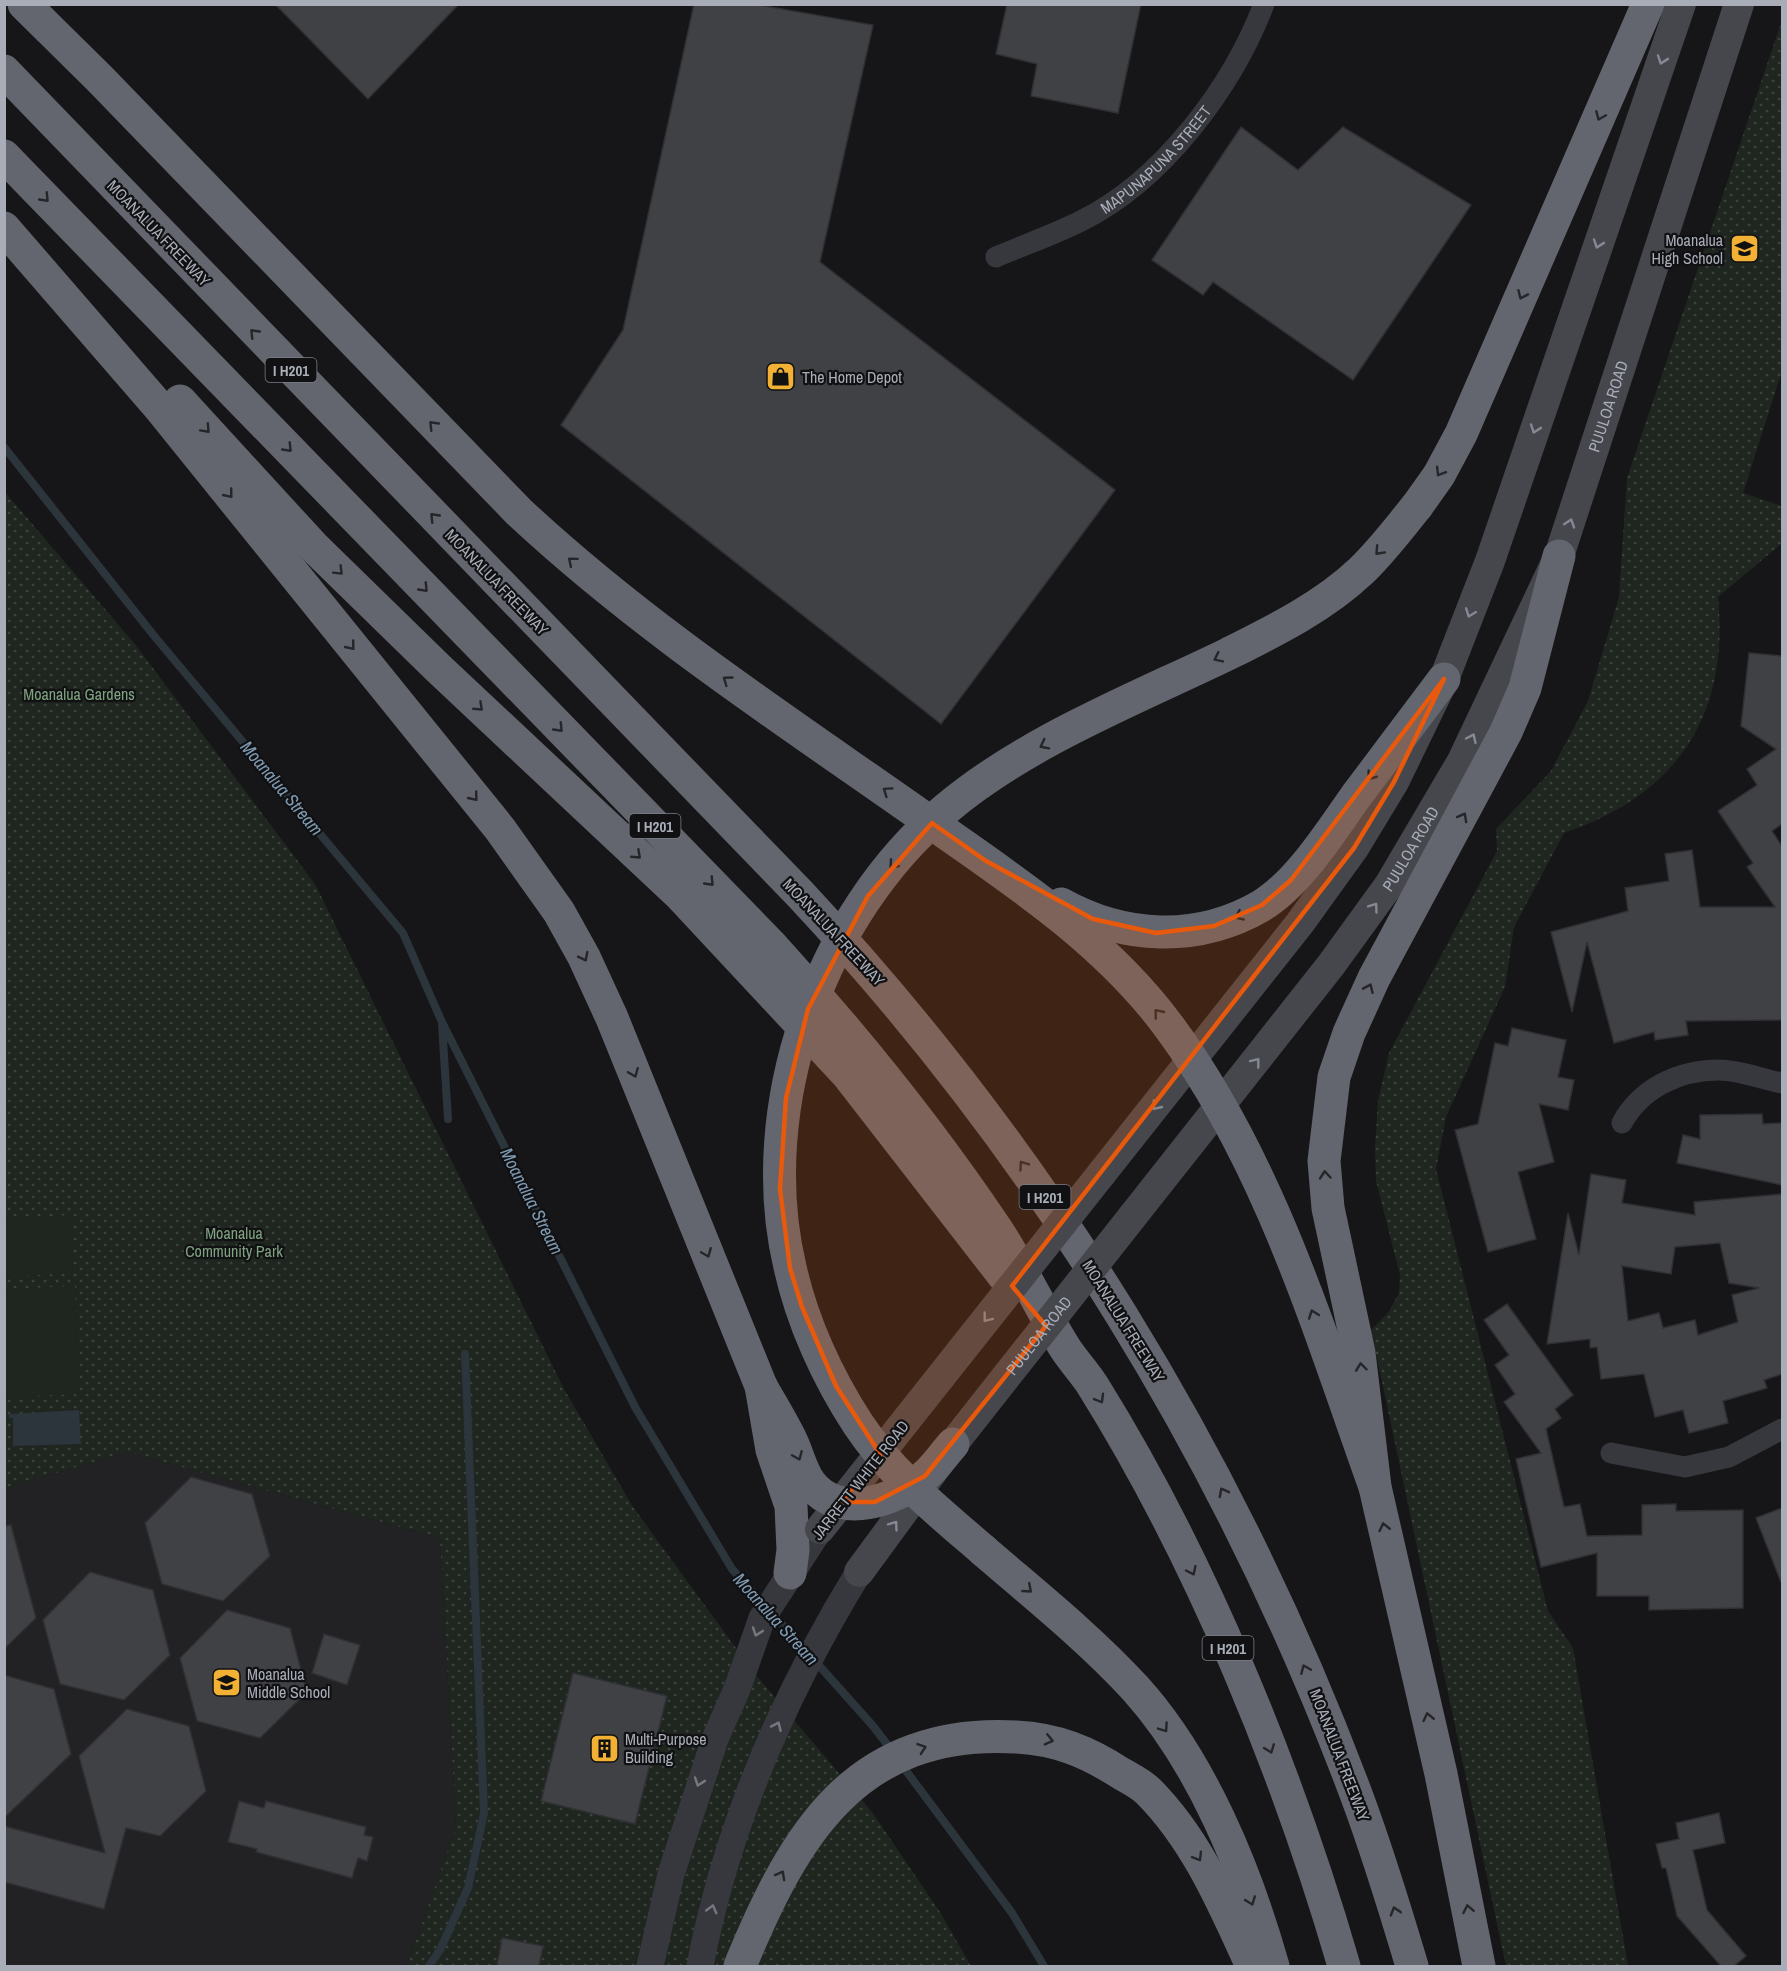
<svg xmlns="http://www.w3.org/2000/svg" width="1787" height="1971" viewBox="0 0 1787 1971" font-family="'Archivo Narrow',sans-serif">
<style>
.built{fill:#222225}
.grass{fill:url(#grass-dots)}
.pitch{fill:#1e261f}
.water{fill:#2c353c}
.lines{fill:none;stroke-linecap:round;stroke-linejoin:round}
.stream{stroke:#2c353c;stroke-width:8}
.building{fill:#404145;stroke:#303034;stroke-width:1.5;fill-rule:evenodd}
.minor{stroke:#37383d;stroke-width:21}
.tertiary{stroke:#37383d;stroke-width:27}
.secondary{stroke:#45474d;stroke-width:30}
.motorway{stroke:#63666e;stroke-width:33}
.secondary-bridge{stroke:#45474d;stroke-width:30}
.motorway-bridge{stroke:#63666e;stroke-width:33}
.oneway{stroke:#858993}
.oneway2{stroke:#26262a}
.oneway3{stroke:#757881}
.marked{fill:#e8590c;fill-opacity:0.2;stroke:#e8590c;stroke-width:4.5;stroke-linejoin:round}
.labels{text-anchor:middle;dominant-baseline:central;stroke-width:4.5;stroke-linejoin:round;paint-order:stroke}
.shield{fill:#111113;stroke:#7b7e86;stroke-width:1.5}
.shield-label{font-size:15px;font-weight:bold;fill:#a8adb8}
.street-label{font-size:16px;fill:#a8adb8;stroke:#111113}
.poi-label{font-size:16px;fill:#a8adb8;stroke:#111113;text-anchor:start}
.park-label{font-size:16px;fill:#7fa381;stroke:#111113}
.water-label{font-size:18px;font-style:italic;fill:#7f9bb3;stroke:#111113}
</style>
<defs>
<pattern id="grass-dots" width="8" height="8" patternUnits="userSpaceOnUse" patternTransform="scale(1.5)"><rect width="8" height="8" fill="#1e261f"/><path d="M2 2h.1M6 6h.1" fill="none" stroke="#3c433d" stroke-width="1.8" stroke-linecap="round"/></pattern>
</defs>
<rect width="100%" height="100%" fill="#161618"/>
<polygon class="built" points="127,1452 440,1538 456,1827 407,1966 5,1966 5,1488"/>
<g class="grass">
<path d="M1782 20V371L1743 493 1782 506V543L1718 597C1730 716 1676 795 1564 833L1514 927 1505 987 1446 1117 1436 1169 1548 1611 1573 1648 1628 1966H1506L1371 1330 1388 1313 1399 1293 1400 1275 1376 1181 1375 1149 1378 1101 1389 1053 1497 851 1496 829 1551 771 1588 701 1619 597 1627 478Z"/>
<polygon points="4,491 134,643 315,884 564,1389 633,1507 755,1674 872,1812 940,1912 971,1966 407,1966 456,1827 440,1538 127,1452 5,1488"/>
</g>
<g class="pitch">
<polygon points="70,1215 73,1273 5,1277 5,1219"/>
<polygon points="75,1286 79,1394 5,1397 5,1289"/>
</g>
<polygon class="water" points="79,1410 81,1444 13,1446 13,1418 9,1418 9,1414"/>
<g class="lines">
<g class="stream">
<polyline points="4,447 155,637 403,933 441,1020 635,1407 732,1569 807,1652"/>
<polyline points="442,1024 448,1119"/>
<polyline points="815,1661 873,1726 893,1752"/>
<polyline points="901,1764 1012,1913 1044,1966"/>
<polyline points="429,1966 440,1950 468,1888 484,1813 465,1354"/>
</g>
</g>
<g class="building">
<polygon points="275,4 459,4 368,99"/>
<polygon points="694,4 754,4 873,25 820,262 1115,490 941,724 561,425 623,330"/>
<polygon points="1007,4 1141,4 1118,113 1031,96 1037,64 996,54"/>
<polygon points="1241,127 1298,170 1343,127 1471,205 1353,380 1213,282 1203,295 1152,260"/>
<polygon points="1749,653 1782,656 1782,824 1772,831 1782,846 1782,1020 1686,1021 1688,1035 1655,1040 1654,1032 1614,1043 1587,942 1572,1012 1551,932 1628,911 1625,888 1669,881 1665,854 1692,850 1700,907 1775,907 1747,867 1753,863 1718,811 1757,785 1747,769 1776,749 1741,726"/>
<polygon points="1512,1028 1566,1040 1558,1077 1574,1080 1568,1110 1539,1104 1554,1162 1518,1172 1536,1239 1488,1252 1455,1130 1478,1124 1495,1043 1508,1046"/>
<polygon points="1762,1114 1763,1124 1782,1123 1782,1185 1677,1163 1683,1135 1700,1139 1700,1115"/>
<path d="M1591 1174 1626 1180 1622 1203 1695 1215 1694 1202 1782 1194V1374L1764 1380 1767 1388 1723 1401 1728 1423 1689 1433 1683 1410 1655 1417 1644 1374 1601 1379 1597 1347 1590 1348V1339L1547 1344 1568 1213 1579 1255ZM1720 1243 1729 1283 1759 1288 1732 1295 1738 1322 1698 1335 1695 1320 1663 1328 1659 1313 1628 1321 1622 1266 1671 1274 1675 1247Z"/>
<polygon points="1507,1304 1573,1395 1555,1409 1561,1418 1546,1429 1564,1507 1580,1504 1587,1536 1642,1535 1642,1505 1676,1504 1676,1511 1743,1510 1743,1608 1649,1610 1649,1596 1597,1596 1597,1553 1541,1567 1516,1459 1541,1453 1504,1402 1515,1394 1495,1365 1509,1355 1484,1320"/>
<polygon points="191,1477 252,1494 270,1556 223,1601 162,1584 145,1523"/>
<polygon points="1782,1508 1782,1582 1781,1582 1756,1518"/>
<polygon points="11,1525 36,1618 4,1649 4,1526"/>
<polygon points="90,1572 153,1590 170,1655 124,1700 60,1684 43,1620"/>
<polygon points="227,1610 290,1628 307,1692 260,1738 197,1721 180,1658"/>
<polygon points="324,1634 360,1645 347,1685 312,1673"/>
<polygon points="573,1673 667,1696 635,1824 541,1801"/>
<polygon points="4,1675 54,1689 71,1754 4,1818"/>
<polygon points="127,1709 189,1726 206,1791 160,1836 126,1828 104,1909 4,1882 4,1826 105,1853 79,1756"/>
<polygon points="239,1801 264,1808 266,1801 366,1827 364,1835 373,1837 367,1861 358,1858 352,1878 256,1852 257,1849 228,1842"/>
<polygon points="1719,1813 1725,1843 1693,1850 1707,1910 1746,1956 1734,1966 1721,1966 1677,1916 1666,1868 1662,1868 1656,1844 1679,1839 1676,1823"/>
<polygon points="502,1938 543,1946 539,1966 497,1966"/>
</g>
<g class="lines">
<g class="minor">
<path id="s1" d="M996 257C1024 245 1053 235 1081 221 1162 181 1232 88 1264 4"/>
<path d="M1622 1123C1641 1088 1679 1070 1719 1070 1739 1070 1762 1079 1782 1083"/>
<polyline points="1611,1453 1685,1467 1729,1457 1782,1429"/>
</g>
<g class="tertiary">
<polyline points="650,1966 671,1874 715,1739 737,1689 762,1618 820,1529"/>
<path d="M700 1966C727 1825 784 1694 859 1572"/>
</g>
<g class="secondary">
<polyline points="1102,1173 1300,923 1354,848 1394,782 1444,679 1490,561 1681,4"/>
<path id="s2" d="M1132 1217 1331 965 1389 885 1462 761 1559 556 1739 4"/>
</g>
<g class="motorway">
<path d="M24 4 100 79 519 512C639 624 776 714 910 808 1002 873 1103 936 1170 1028 1270 1164 1319 1331 1375 1487"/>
<path d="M4 71 800 894C1043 1154 1231 1460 1356 1794 1377 1850 1395 1909 1412 1966"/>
<path d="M4 156 773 947C855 1037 930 1130 997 1230 1022 1268 1041 1310 1065 1348 1074 1362 1085 1373 1093 1386 1202 1561 1287 1770 1344 1966"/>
<polyline points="4,228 159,407 500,829 559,912 584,957 612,1018 761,1386 772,1450 791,1506 793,1550 790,1573"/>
<polyline points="180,401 313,546 438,668 680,895 847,1074 1010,1284"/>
<polyline points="1417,506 1439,475 1461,434 1648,4"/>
<path d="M1061 904C1124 939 1197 943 1261 906 1299 883 1331 831 1356 796 1385 757 1415 718 1444 679"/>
<path d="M984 1551C1035 1595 1089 1638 1135 1688 1202 1762 1246 1871 1273 1966"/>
<path d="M740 1966C794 1835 855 1728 1016 1737 1057 1739 1088 1752 1122 1774 1131 1779 1141 1784 1148 1791 1197 1840 1224 1905 1252 1966"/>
<polyline points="1479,1966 1441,1774 1375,1487 1359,1353 1328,1208 1324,1161 1334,1077 1349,1033 1374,978 1506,732 1525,688 1559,556"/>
</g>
<g class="secondary-bridge">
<polyline points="820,1529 1102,1173"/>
<path id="s3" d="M859 1572 953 1444 1132 1217"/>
</g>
<g class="motorway-bridge">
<path d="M761 1386C771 1404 783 1423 792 1442 798 1455 802 1473 811 1484 839 1520 897 1501 926 1475 936 1466 944 1454 953 1444"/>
<path d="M984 1551C939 1512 891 1474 858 1424 828 1378 802 1322 790 1267 752 1107 820 914 946 809 1025 742 1135 699 1228 654 1274 631 1323 607 1361 571 1382 551 1399 528 1417 506"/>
</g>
</g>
<defs><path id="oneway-chevron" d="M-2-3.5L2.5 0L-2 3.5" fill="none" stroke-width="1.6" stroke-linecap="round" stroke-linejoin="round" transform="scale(1.5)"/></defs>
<g class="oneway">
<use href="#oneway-chevron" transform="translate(1662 60) rotate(109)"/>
<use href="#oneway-chevron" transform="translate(1598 244) rotate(109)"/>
<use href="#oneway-chevron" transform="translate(1535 429) rotate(109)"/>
<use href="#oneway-chevron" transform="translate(1570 523) rotate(-72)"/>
<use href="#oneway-chevron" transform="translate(1470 613) rotate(111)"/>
<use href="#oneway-chevron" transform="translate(1472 738) rotate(-65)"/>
<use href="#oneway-chevron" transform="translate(1374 907) rotate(-54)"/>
<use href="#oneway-chevron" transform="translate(1256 1062) rotate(-52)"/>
<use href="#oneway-chevron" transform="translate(1156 1106) rotate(129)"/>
<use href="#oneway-chevron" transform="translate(987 1318) rotate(128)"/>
<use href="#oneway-chevron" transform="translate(894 1525) rotate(-54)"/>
</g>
<g class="oneway2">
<use href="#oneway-chevron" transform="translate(1600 116) rotate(113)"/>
<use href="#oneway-chevron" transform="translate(45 198) rotate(46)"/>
<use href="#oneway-chevron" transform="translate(1522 295) rotate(114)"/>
<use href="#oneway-chevron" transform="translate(254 333) rotate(-134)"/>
<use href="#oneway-chevron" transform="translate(433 425) rotate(-134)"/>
<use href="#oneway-chevron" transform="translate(206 429) rotate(47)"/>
<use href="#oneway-chevron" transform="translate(288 448) rotate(46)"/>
<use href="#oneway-chevron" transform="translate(1440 472) rotate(121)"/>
<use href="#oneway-chevron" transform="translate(229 494) rotate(51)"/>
<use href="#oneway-chevron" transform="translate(434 517) rotate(-134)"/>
<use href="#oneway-chevron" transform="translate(1379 551) rotate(133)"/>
<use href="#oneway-chevron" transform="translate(572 561) rotate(-140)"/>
<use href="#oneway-chevron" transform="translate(339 571) rotate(45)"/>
<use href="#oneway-chevron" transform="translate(424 588) rotate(46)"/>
<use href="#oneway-chevron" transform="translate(351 646) rotate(51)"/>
<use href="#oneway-chevron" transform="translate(1218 658) rotate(154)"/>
<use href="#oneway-chevron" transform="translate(727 680) rotate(-144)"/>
<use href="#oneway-chevron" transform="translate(479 707) rotate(43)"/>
<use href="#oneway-chevron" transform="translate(559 728) rotate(46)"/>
<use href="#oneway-chevron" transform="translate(1044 745) rotate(153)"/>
<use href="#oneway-chevron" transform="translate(1371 776) rotate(127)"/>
<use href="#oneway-chevron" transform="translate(887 791) rotate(-145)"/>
<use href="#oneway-chevron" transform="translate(474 797) rotate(51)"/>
<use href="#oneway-chevron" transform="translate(1463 817) rotate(-61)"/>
<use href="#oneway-chevron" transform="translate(637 855) rotate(43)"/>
<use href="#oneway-chevron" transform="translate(893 865) rotate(131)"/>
<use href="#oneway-chevron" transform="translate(710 882) rotate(46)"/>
<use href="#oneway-chevron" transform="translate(1239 916) rotate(156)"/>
<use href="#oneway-chevron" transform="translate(584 957) rotate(63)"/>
<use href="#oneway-chevron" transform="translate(1369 988) rotate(-66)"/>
<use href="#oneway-chevron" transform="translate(1158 1013) rotate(-129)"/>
<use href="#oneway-chevron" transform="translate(634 1073) rotate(68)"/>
<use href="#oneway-chevron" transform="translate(1023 1165) rotate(-125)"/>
<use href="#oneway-chevron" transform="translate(1325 1175) rotate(-95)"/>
<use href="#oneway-chevron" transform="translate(707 1253) rotate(68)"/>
<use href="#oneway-chevron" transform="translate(1313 1314) rotate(-110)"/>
<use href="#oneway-chevron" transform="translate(1361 1367) rotate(-97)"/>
<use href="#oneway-chevron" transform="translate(1100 1399) rotate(60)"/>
<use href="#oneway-chevron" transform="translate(798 1456) rotate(67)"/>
<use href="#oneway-chevron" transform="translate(1223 1492) rotate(-118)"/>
<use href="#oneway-chevron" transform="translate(1384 1527) rotate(-103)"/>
<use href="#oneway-chevron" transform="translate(1192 1571) rotate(65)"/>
<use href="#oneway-chevron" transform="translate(1028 1589) rotate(41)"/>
<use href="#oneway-chevron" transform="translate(1305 1669) rotate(-113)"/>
<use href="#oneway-chevron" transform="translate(1428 1717) rotate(-103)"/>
<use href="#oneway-chevron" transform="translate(1164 1728) rotate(55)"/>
<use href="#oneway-chevron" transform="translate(1049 1740) rotate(13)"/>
<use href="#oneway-chevron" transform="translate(922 1748) rotate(-19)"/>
<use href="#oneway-chevron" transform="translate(1270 1749) rotate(69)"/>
<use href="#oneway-chevron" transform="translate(1198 1857) rotate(59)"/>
<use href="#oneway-chevron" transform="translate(781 1875) rotate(-61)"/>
<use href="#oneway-chevron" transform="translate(1251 1901) rotate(69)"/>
<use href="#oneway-chevron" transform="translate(1468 1909) rotate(-101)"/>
<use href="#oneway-chevron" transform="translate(1395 1911) rotate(-107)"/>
</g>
<g class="oneway3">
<use href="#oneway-chevron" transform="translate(757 1632) rotate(109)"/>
<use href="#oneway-chevron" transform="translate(777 1726) rotate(-66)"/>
<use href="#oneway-chevron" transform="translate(699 1782) rotate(109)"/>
<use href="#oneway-chevron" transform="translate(712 1909) rotate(-75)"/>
</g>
<path class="marked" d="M1444 679 1394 782 1354 848 1012 1286 1046 1326 925 1476 875 1502H841L880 1454 836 1386 802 1307 790 1268 780 1189 786 1098 808 1009 868 896 932 823 986 861 1093 919 1156 933 1214 926 1262 905 1291 880Z"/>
<defs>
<symbol id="school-square" viewBox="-11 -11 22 22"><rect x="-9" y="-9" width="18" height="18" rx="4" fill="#f2b134" stroke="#111113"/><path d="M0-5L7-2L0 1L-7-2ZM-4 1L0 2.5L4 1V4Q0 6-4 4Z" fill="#111"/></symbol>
<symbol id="shop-square" viewBox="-11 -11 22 22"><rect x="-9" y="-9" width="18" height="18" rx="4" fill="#f2b134" stroke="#111113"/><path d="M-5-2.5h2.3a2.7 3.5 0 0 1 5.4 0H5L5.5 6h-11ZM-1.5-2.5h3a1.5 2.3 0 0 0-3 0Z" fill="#111"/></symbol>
<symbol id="building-square" viewBox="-11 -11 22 22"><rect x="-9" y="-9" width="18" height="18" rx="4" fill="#f2b134" stroke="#111113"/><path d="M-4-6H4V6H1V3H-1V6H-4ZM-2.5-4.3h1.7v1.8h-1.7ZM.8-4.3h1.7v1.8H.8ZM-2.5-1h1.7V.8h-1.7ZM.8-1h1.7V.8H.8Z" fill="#111"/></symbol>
</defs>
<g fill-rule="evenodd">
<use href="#school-square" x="1728" y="232" width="33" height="33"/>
<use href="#shop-square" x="764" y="360" width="33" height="33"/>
<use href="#school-square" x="210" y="1666" width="33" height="33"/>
<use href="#building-square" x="588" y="1732" width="33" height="33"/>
</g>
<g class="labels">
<g class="shield">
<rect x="265.5" y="358" width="51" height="24" rx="4.5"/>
<rect x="629.5" y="814" width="51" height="24" rx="4.5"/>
<rect x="1019.5" y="1185" width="51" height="24" rx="4.5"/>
<rect x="1202.5" y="1636" width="51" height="24" rx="4.5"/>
</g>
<g class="shield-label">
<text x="291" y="370">I H201</text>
<text x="655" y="826">I H201</text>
<text x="1045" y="1197">I H201</text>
<text x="1228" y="1648">I H201</text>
</g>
<g class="street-label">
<text stroke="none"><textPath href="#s1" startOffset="190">MAPUNAPUNA STREET</textPath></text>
<text transform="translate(159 233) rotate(46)">MOANALUA FREEWAY</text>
<text stroke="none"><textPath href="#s2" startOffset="948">PUULOA ROAD</textPath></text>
<text transform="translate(497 582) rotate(46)">MOANALUA FREEWAY</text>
<text stroke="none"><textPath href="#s2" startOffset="462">PUULOA ROAD</textPath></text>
<text transform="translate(834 932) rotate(47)">MOANALUA FREEWAY</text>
<text transform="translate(1124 1321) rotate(58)">MOANALUA FREEWAY</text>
<text stroke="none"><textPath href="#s3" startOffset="297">PUULOA ROAD</textPath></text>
<text transform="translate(860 1480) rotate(-52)">JARRETT WHITE ROAD</text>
<text transform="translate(1340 1755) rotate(69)">MOANALUA FREEWAY</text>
</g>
<g class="poi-label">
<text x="1723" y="240" text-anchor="end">Moanalua<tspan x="1723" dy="18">High School</tspan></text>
<text x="802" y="377">The Home Depot</text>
<text x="247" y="1674">Moanalua<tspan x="247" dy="18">Middle School</tspan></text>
<text x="625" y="1739">Multi-Purpose<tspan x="625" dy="18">Building</tspan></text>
</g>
<g class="park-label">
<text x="79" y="694">Moanalua Gardens</text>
<text x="234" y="1233">Moanalua<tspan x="234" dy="18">Community Park</tspan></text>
</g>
<g class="water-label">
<text transform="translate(282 788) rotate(50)">Moanalua Stream</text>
<text transform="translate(532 1201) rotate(63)">Moanalua Stream</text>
<text transform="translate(776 1619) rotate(48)">Moanalua Stream</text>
</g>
</g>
<rect width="1787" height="1971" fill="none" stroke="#a8adb8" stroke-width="12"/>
</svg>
